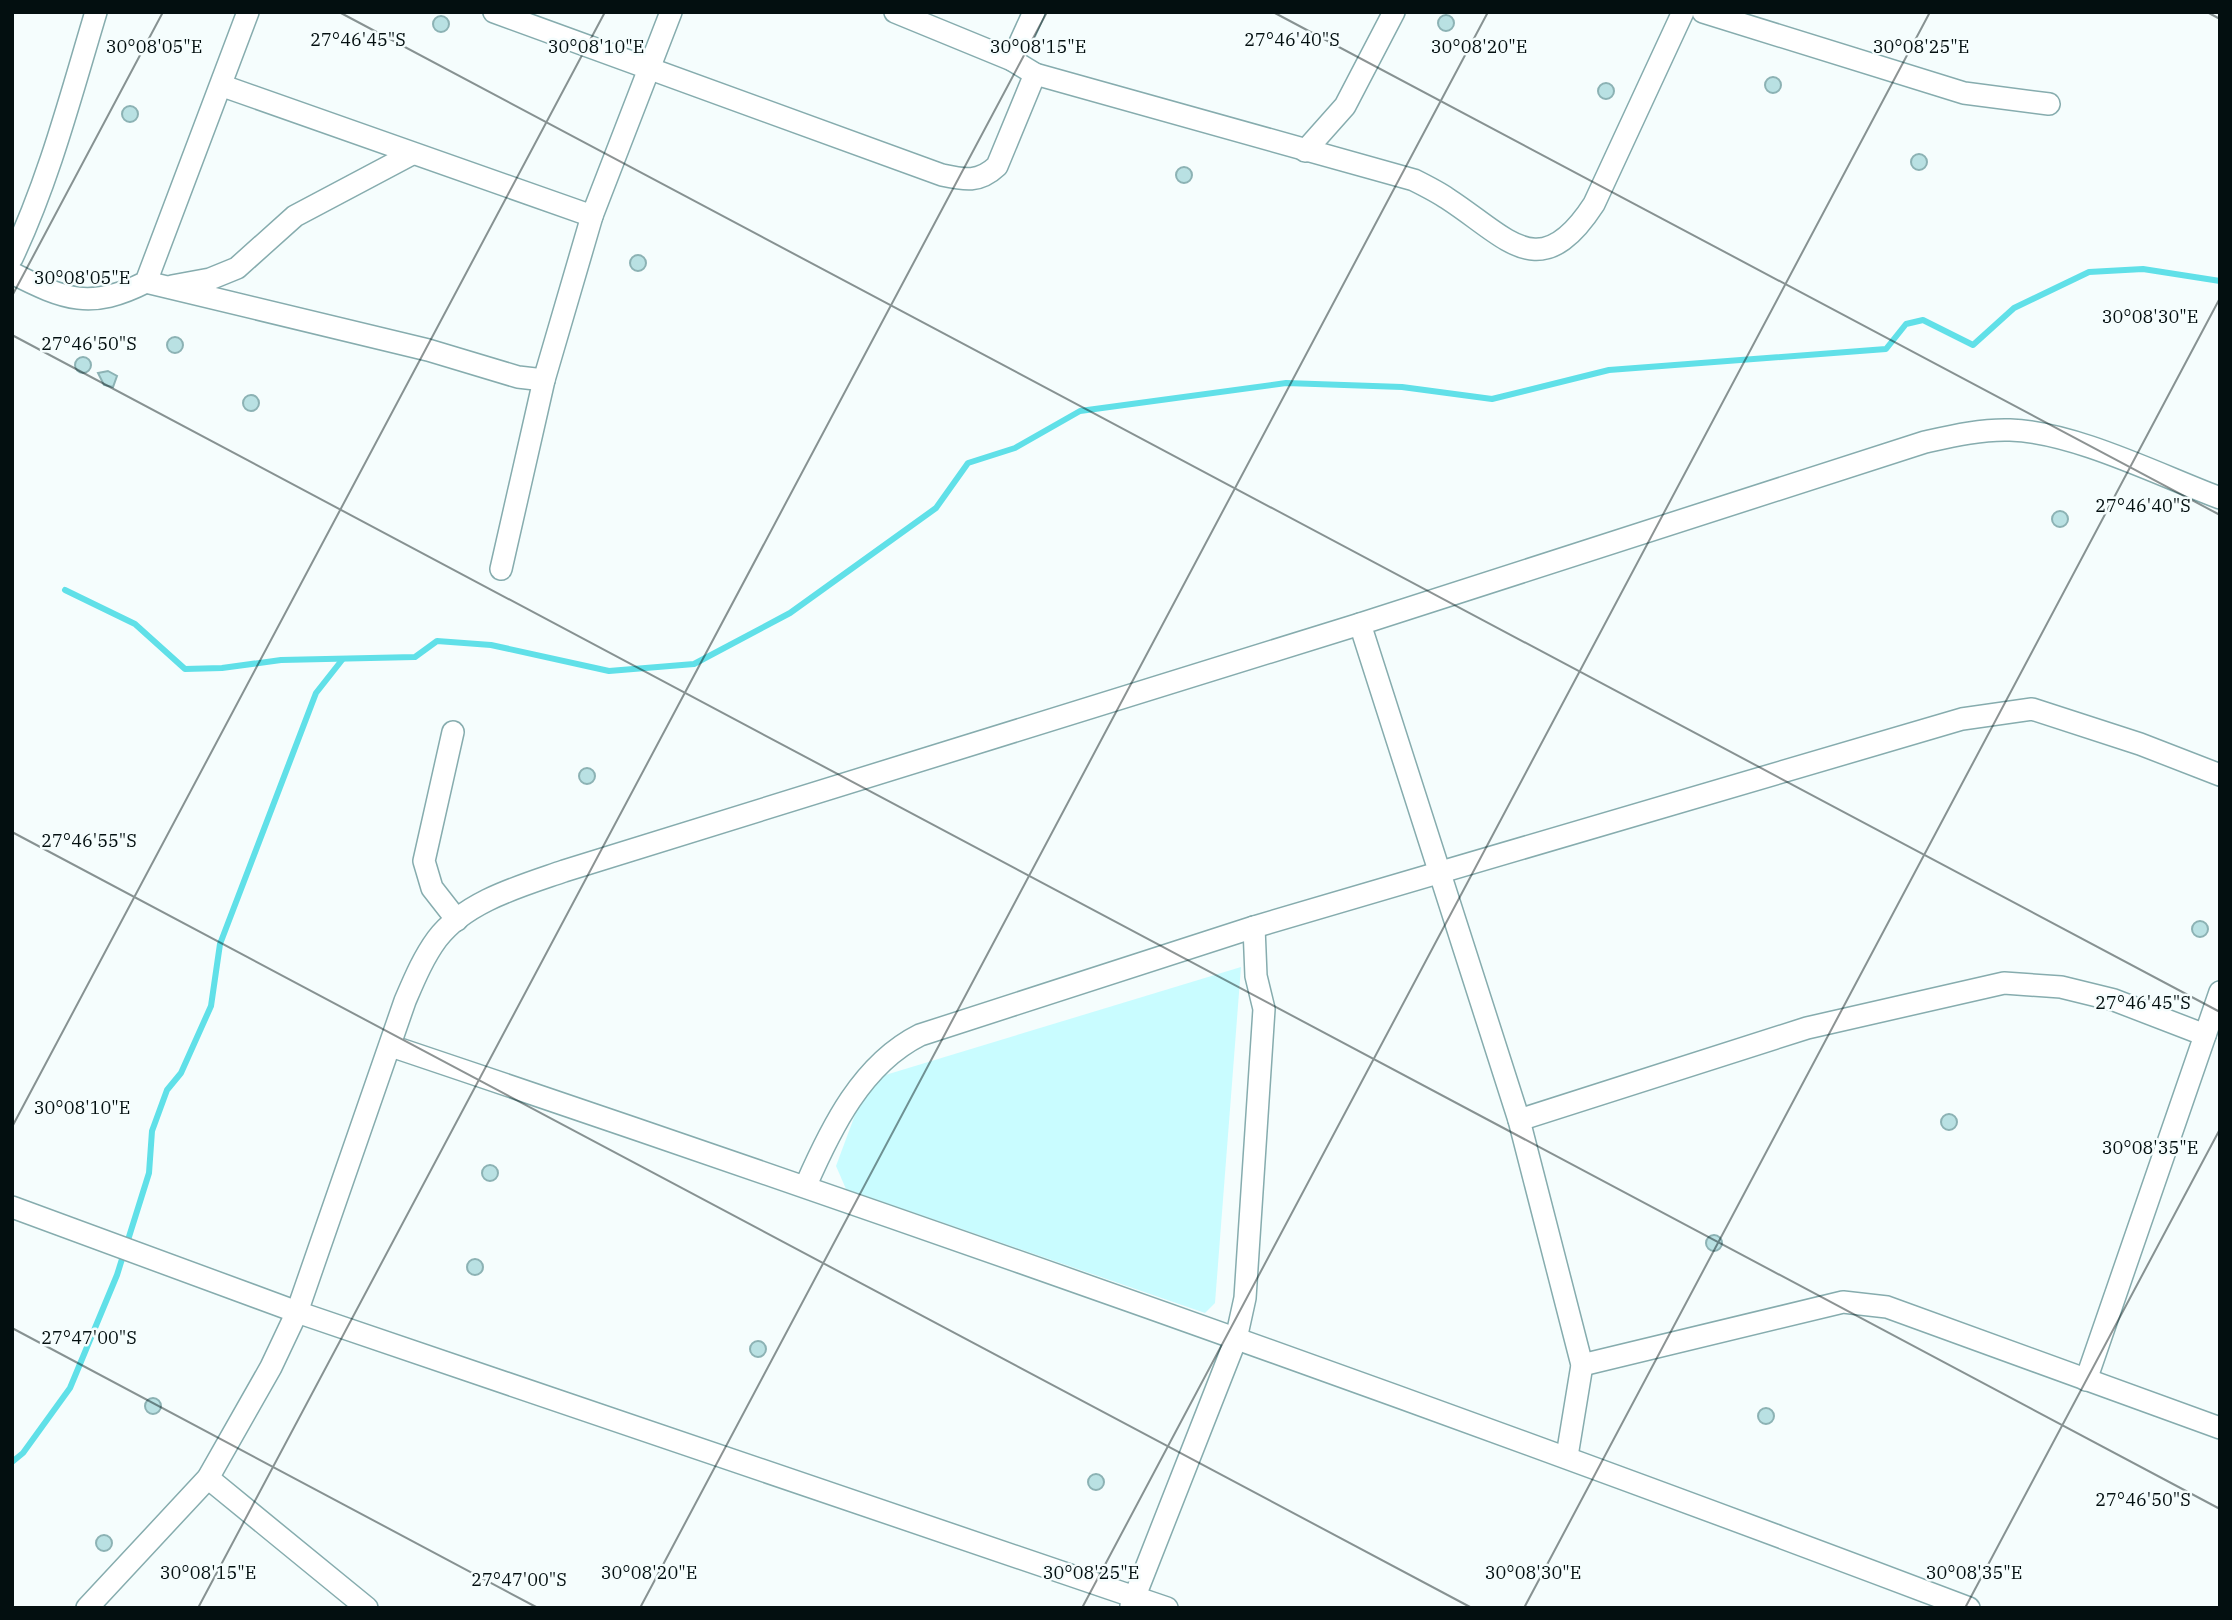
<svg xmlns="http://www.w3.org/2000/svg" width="2232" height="1620" viewBox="0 0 2232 1620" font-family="'IBM Plex Serif',serif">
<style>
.built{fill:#c9fcff}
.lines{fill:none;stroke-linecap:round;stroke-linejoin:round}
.stream{stroke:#60e0e8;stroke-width:6}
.building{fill:#b9e1e3;stroke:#8cb2b4;stroke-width:2}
.minor-casing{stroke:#86acae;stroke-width:24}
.minor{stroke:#fff;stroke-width:21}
.ticks{fill:none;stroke:#030f10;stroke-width:2;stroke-opacity:0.45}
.ticks-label{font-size:18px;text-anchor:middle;fill:#030f10;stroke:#f5fdfd;stroke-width:5;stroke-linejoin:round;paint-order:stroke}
</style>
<rect width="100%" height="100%" fill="#f5fdfd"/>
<polygon class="built" points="1241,967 1215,1303 1205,1313 846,1189 836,1166 862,1096 882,1076"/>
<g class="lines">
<g class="stream">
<polyline points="65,590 135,624 185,669 222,668 281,660 415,657 437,641 491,645 609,671 694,664 790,613 936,508 968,463 1015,448 1080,411 1286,383 1402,387 1492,399 1609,370 1886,349 1906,324 1923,320 1973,345 2014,308 2089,272 2143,269 2220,281"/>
<polyline points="12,1462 23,1453 70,1388 117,1275 149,1173 152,1131 167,1090 181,1073 211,1006 220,944 316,693 342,660"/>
</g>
</g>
<g class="building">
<circle cx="1446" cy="23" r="8"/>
<circle cx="441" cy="24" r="8"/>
<circle cx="1773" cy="85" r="8"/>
<circle cx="1606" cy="91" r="8"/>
<circle cx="130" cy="114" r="8"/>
<circle cx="1919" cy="162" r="8"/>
<circle cx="1184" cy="175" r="8"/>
<circle cx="638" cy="263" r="8"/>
<circle cx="175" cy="345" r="8"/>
<circle cx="83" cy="365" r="8"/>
<polygon points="108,371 117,376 113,387 104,385 98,373"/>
<circle cx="251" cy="403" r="8"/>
<circle cx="2060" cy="519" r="8"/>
<circle cx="587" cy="776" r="8"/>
<circle cx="2200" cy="929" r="8"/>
<circle cx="1949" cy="1122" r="8"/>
<circle cx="490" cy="1173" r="8"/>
<circle cx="1714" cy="1243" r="8"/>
<circle cx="475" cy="1267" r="8"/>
<circle cx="758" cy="1349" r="8"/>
<circle cx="153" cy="1406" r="8"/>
<circle cx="1766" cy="1416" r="8"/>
<circle cx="1096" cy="1482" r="8"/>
<circle cx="104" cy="1543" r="8"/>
</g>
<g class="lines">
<defs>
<g id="minor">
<path d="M494 12 942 175C965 180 979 183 997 166L1035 74"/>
<path d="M895 12 1012 60 1035 74 1414 180C1426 186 1438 192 1448 199 1508 238 1540 287 1594 204L1683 12"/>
<polyline points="1703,12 1964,93 2049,104"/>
<polyline points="1012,60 1034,12"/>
<polyline points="223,86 592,216 671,12"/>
<polyline points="1305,151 1345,106 1394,12"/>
<path d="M12 258C49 180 71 95 96 12"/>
<path d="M12 273C65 300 91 310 146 282L248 12"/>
<polyline points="146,282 428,350 518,377 544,380 592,216"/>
<polyline points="172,286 210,279 237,268 295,216 412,154"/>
<polyline points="501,569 544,380"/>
<polyline points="1360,624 1519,1120 1582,1365 1567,1456"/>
<polyline points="453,732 424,861 432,888 457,920"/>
<path d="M391 1046C920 1224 1447 1410 1969 1608"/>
<polyline points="1519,1120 1807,1028 2004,983 2061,987 2114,1000 2205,1035"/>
<path d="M806 1185C831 1128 862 1064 920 1035L1254 927 1962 719 2032 709 2140 744 2220 775"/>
<polyline points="12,1207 297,1312 1167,1608"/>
<polyline points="1582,1365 1843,1302 1887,1307 2220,1428"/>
<polyline points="2086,1380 2220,992"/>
<polyline points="208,1478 367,1608"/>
<polyline points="1131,1606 1236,1339 1245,1298 1264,1009 1256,976 1254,927"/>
<path d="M87 1608 208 1478 271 1367 297 1312 405 1001C414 980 423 958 437 939 466 901 521 886 564 871L1360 624 1925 442C1952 436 1982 429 2010 430 2074 432 2159 475 2220 498"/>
</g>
</defs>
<use href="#minor" class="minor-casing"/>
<use href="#minor" class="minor"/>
</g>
<path class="ticks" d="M339 12 2220 1012M1273 12 2220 515M2207 12 2220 19M12 296 163 12M12 335 2220 1509M12 832 1472 1608M12 1127 605 12M12 1328 538 1608M198 1608 1047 12M640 1608 1488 12M1082 1608 1930 12M1524 1608 2220 298M1965 1608 2220 1129"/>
<g class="ticks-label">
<text x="1292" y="46">27°46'40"S</text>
<text x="358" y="46">27°46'45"S</text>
<text x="154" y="53">30°08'05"E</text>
<text x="596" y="53">30°08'10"E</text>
<text x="1038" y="53">30°08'15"E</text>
<text x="1479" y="53">30°08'20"E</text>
<text x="1921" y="53">30°08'25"E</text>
<text x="82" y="284">30°08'05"E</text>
<text x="2150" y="323">30°08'30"E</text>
<text x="89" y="350">27°46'50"S</text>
<text x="2143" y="512">27°46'40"S</text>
<text x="89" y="847">27°46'55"S</text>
<text x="2143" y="1009">27°46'45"S</text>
<text x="82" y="1114">30°08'10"E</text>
<text x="2150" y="1154">30°08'35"E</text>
<text x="89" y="1344">27°47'00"S</text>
<text x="2143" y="1506">27°46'50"S</text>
<text x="208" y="1579">30°08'15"E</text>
<text x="649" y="1579">30°08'20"E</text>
<text x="1091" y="1579">30°08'25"E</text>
<text x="1533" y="1579">30°08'30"E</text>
<text x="1974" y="1579">30°08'35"E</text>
<text x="519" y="1586">27°47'00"S</text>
</g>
<rect width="2232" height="1620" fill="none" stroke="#030f10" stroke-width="28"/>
</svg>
